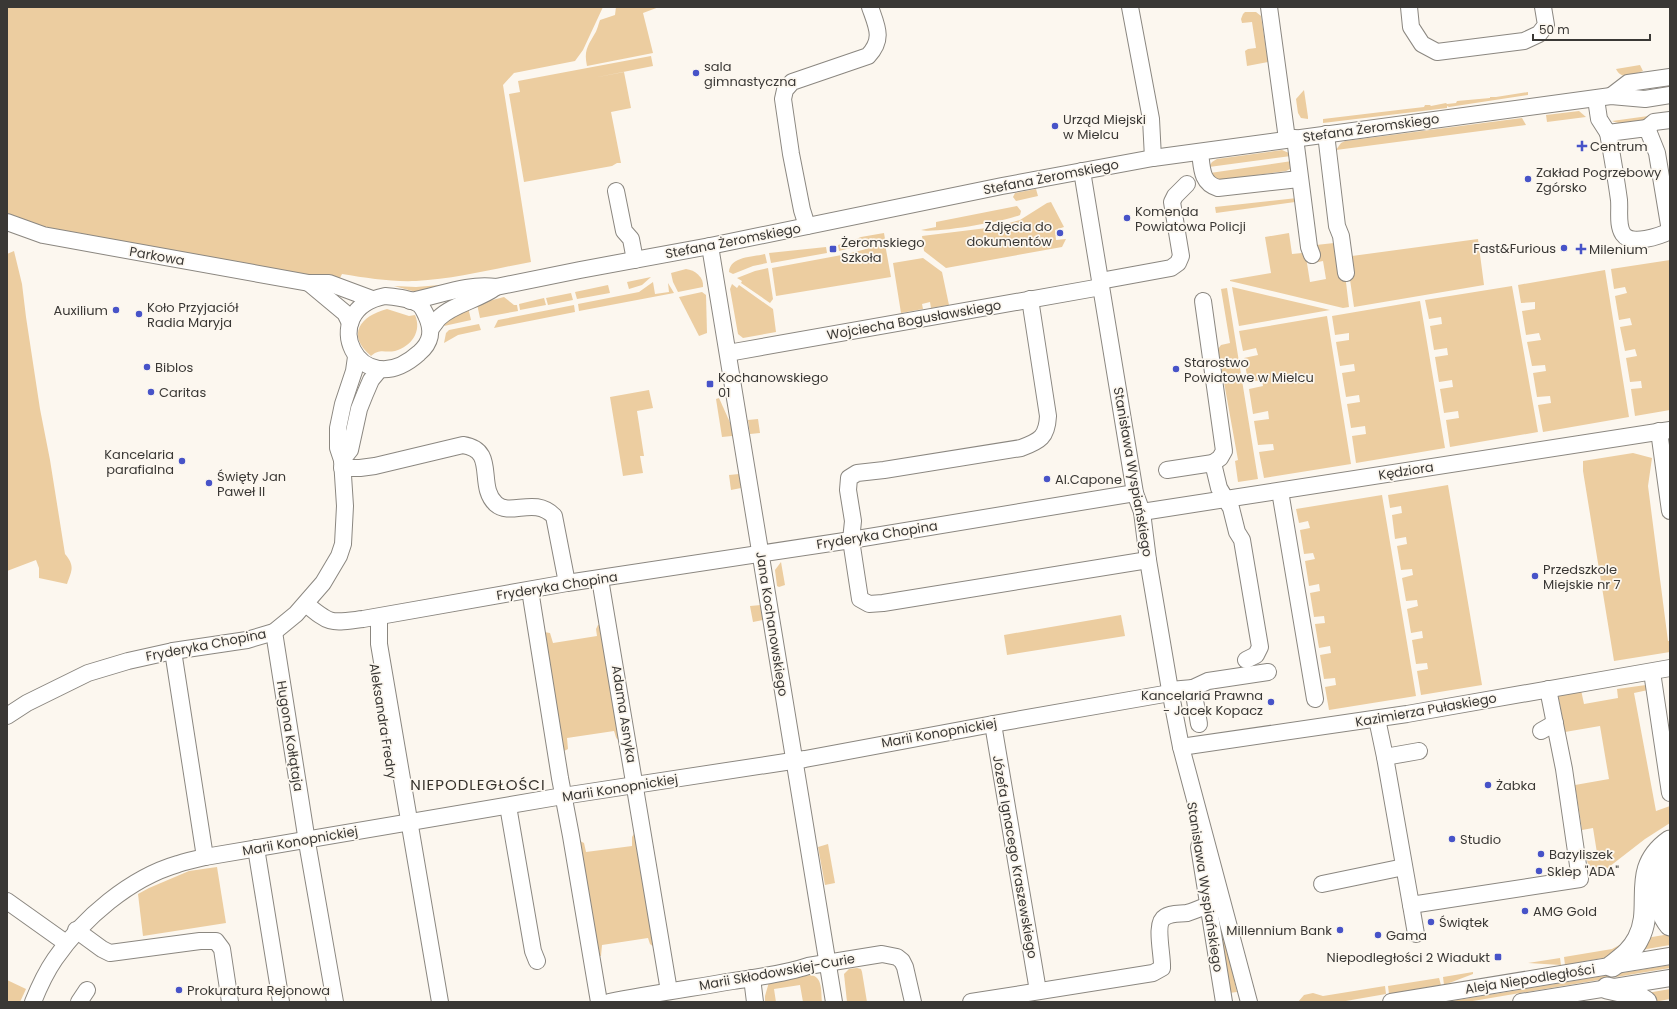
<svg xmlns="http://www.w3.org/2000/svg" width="1677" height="1009" viewBox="0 0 1677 1009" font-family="Poppins,sans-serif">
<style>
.green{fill:#eccda0}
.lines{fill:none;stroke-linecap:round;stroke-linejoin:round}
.minor-casing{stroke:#8b8780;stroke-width:18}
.major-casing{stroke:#8b8780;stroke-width:23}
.minor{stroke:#fff;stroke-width:16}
.major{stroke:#fff;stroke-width:21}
.poi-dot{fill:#4753c8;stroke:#fcf7ef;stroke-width:1.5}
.labels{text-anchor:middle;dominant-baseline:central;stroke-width:3.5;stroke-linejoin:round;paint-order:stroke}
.poi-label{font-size:13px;fill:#3a3835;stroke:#fcf7ef;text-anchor:start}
.street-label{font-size:13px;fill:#3a3835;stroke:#fcf7ef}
.quarter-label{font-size:15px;letter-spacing:1px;fill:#35312b;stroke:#fcf7ef}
</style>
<rect width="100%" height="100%" fill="#fcf7ef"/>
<g class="green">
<path d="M7 7H603L583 50 575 61 514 73 503 85 531 262C493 269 455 279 416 281 391 282 367 278 342 274L339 280 45 227 7 213Z"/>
<path d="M616 7H659L643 13 653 53 587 66C584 51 587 47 594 35 597 31 598 25 600 20L615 15Z"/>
<polygon points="1245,12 1256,12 1261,16 1268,62 1247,66 1245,51 1248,49 1256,48 1252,22 1242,23 1241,19 1243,14"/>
<polygon points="651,56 653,66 593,78 624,72 631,108 611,112 621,163 617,163 612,166 524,182 509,94 520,92 518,81"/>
<path d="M1640 65 1643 71C1633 74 1622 81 1616 69Z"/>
<polygon points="1304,90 1308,117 1308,119 1301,118 1298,113 1296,99"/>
<path d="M1528 92V95L1449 107 1447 106V108L1323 123V119C1357 115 1389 111 1424 107L1425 105H1430L1431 106 1446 103 1447 104 1456 103 1457 101 1490 98V97H1496Z"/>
<polygon points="1579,111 1586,117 1547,122 1546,115"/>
<path d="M1670 113C1655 117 1627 128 1612 121Z"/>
<polygon points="1522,118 1526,125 1336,150 1341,143 1345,141"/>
<polygon points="1282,150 1289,153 1291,156 1209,167 1212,162 1217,159"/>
<polygon points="1292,161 1290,169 1286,171 1220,180 1214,178 1210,173"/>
<polygon points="1036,189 1038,196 1016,201 1013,197 1015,193"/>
<polygon points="1297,198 1295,202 1216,213 1215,207"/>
<polygon points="1051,202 1064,227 1055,230 1056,240 1066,239 1062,247 946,268 924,251 922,236 995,227 1020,220 1047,203"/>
<path d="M1017 206 1021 211 1020 215C1006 221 933 234 921 230L936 227V222Z"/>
<polygon points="884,233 885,239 839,251 838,245 849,242 861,237"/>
<polygon points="1289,233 1292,254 1302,253 1306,257 1310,282 1326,279 1323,261 1318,262 1316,245 1334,243 1339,275 1345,274 1349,307 1343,308 1230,281 1230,280 1271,273 1265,237"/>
<polygon points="1478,239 1484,285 1354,307 1349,273 1354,272 1352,256"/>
<polygon points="885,244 891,277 776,296 772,268 847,254"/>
<polygon points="826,247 827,253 771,263 769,253"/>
<path d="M14 251 22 284 26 317 40 409 50 460 65 554C75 566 72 570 67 584L39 578V568L36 560 7 571V254Z"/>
<path d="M765 254 767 263 753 266 733 274 729 272C730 256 754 257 765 254Z"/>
<polygon points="923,258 942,272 949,305 931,308 930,302 922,304 923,309 901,313 893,263"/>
<polygon points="1670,260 1670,410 1635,416 1631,389 1642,388 1641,381 1630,382 1626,358 1637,356 1635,349 1625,351 1620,327 1632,325 1630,318 1619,320 1615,296 1627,293 1625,287 1614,289 1611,269"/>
<polygon points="768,268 773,299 770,303 741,283 742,281 737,278 755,271"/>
<path d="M686 269C695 270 704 277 703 287L678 292 673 282 671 273Z"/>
<polygon points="1605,270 1629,417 1543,432 1538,405 1551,403 1550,396 1537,397 1533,373 1546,371 1545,365 1532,366 1527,342 1541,340 1539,333 1526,335 1522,311 1535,309 1535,302 1521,303 1518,285"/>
<polygon points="651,277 642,285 629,289 627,282"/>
<polygon points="653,282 655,294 669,292 668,283 674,293 579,311 578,304 639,292"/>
<polygon points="452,284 416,292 394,286 416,287"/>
<polygon points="732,284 737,288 739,285 773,309 776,332 743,338 738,334 730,289"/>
<polygon points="608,285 610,293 577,299 575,292"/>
<polygon points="1512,286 1538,432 1450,447 1446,420 1459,418 1458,411 1444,413 1440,389 1453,387 1452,380 1439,382 1435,357 1448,355 1447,348 1434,350 1430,326 1442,324 1441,317 1429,319 1425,300"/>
<polygon points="1232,287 1330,310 1239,326"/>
<polygon points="1227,288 1258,479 1238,482 1235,461 1238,460 1218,349 1221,345 1230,343 1221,289"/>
<polygon points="702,292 706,295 707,333 699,336 679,297"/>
<polygon points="571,293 573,300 548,305 546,298"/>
<polygon points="504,297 514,305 517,305 518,311 480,318 477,304"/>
<polygon points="544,298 546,305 520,310 519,304"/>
<polygon points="1420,301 1445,448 1356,463 1352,436 1366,434 1365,426 1351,428 1347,404 1360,402 1359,395 1346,397 1342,373 1355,371 1354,364 1340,366 1336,342 1349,340 1349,333 1335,335 1332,316"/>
<polygon points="574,305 575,312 494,328 498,320"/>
<polygon points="468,307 471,320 444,326 446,322"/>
<path d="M387 309 409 316 415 315C422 331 412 346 395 351 384 353 380 348 371 356 346 335 360 316 387 309Z"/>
<polygon points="1327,316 1351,464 1264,478 1259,452 1274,450 1273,444 1258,445 1254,421 1269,419 1268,411 1253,414 1249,389 1263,386 1262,380 1248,382 1244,358 1258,355 1256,348 1243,351 1239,331"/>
<polygon points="479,324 481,330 458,335 444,343 446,333 449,330"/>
<polygon points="649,390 653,408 637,411 644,456 640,456 643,473 623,476 610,397"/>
<polygon points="719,398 732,427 732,436 722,437 716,399"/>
<polygon points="758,419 760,433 750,434 748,420"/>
<polygon points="1633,453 1652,458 1648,486 1668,641 1670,641 1670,652 1614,661 1583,471 1583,461"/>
<polygon points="739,474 741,488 731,490 729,475"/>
<polygon points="1448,485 1482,685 1421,695 1417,671 1428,669 1427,663 1416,664 1412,640 1423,638 1422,631 1411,633 1407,609 1418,606 1417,600 1406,601 1402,578 1413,575 1412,569 1401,570 1397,546 1407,544 1406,537 1395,539 1392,515 1402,513 1401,506 1390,508 1388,495"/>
<polygon points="1382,495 1416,696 1329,710 1325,687 1336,685 1335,678 1324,679 1320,655 1331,653 1330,646 1319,648 1315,624 1325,623 1324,616 1314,617 1310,593 1320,591 1319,584 1309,586 1305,561 1315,559 1313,553 1304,554 1300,530 1310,528 1308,521 1299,523 1296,509"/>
<polygon points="781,562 785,585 779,587 777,586 775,570"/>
<polygon points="761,605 763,620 753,622 750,606"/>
<polygon points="1121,615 1125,636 1007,655 1004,635"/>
<path d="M602 624 622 741C615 740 616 736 614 731L567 738 568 749 564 751 561 750 544 632 550 633 553 643 597 636 596 629 598 625Z"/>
<polygon points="1646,685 1648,690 1634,693 1656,811 1670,806 1670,823 1645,839 1605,870 1588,865 1586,855 1597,853 1593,828 1582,830 1575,785 1609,779 1600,726 1565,732 1558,694 1581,690 1584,704 1618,698 1617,689"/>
<polygon points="635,832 654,947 650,944 648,938 602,945 601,956 598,956 580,841 584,843 586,852 632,846 632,837"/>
<polygon points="828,844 835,883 825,885 818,847"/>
<polygon points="217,867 226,923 143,936 138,894 149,888 189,871"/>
<polygon points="1670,934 1670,945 1641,950 1646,938"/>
<polygon points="1222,936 1224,937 1237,992 1229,993"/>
<polygon points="1629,940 1608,957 1565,965 1564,957 1612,949"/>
<polygon points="1560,958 1561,965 1528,963"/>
<polygon points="1670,965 1670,968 1467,1002 1445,1002"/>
<polygon points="857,968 861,969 862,972 867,1002 847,1002 844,974 849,969"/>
<polygon points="1473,972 1473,974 1444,985 1443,977"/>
<path d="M810 975C823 976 821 992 822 1002H803L800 985 774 989 776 1002H765V996L769 982Z"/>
<polygon points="1439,978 1441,985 1389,994 1388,986"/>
<polygon points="7,980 26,989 20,1002 7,1002"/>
<polygon points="1385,986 1386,994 1340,1002 1298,1002 1304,995 1313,993 1323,996"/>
<polygon points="1670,989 1670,999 1654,1002 1647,993"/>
</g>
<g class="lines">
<defs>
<g id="minor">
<polyline points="1130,7 1151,119 1153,158"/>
<polyline points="1269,7 1287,139"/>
<polyline points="1409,7 1411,27 1422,44 1437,52 1524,41 1539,34 1546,25 1543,7"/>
<polyline points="1611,96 1628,83 1670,77"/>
<polyline points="1596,99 1599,119 1608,133 1647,128 1657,153 1670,231"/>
<polyline points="1647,128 1654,122 1670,120"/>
<path d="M1608 133C1612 155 1616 178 1619 200 1620 211 1617 225 1623 234 1631 246 1660 236 1670 231"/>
<polyline points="1326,134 1337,226 1341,236 1346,273"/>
<polyline points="1295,138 1309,247 1312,255"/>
<path d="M1200 152C1202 168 1201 183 1218 188L1299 179"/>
<polyline points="1082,171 1135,493 1142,512 1148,560 1170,690 1181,747 1249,1002"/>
<polyline points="616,191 624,231 631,239 635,260"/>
<polyline points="7,222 43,235 309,283 329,283 372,299"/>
<path d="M807 226 802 210 791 154 783 99 785 90 792 82 868 56C884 39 877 27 870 7"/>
<polyline points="710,246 834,1002"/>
<polyline points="1100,281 1171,268 1178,263 1181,256 1172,202 1175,196 1187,184"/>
<polyline points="309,283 345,313 350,323"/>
<path d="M385 296C395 297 411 298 420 305 423 308 424 311 426 315 433 330 432 342 419 353 359 407 314 310 385 296Z"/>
<path d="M1030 299 1048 416C1047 437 1040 441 1021 448L884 470 857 473 849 478 848 490 853 521 851 540 860 599 869 604 883 603 1148 560"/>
<path d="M410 301C439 296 466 283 496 287L580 270 710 246 1002 186 1153 158 1611 96 1645 99 1670 95"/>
<polyline points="1203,301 1224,451 1220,458 1213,463"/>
<path d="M431 328C434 325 436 321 439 318 453 304 479 300 496 287"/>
<polyline points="728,353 1101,287"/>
<polyline points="1659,431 1670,511"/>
<polyline points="342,460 350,450 359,409 365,394 371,380 380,369"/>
<path d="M342 468H360L375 466 463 445C498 450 476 486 496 504 511 517 534 496 554 516L567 583"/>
<polyline points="1167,470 1213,463 1219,488 1231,508 1237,532 1242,540 1260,647 1256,655 1246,660"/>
<polyline points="1280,491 1315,699"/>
<polyline points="1142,512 1670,430"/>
<polyline points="600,579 669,991"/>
<polyline points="530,590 560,778 571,836 599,1002"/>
<path d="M306 604C331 625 331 623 363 619L567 583 851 540 1135 493"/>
<polyline points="379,617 379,644 440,1002"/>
<polyline points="274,632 308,848 335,1002"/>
<polyline points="173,651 205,857"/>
<polyline points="1652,672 1670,793"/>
<polyline points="1193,688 1208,681 1268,672"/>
<polyline points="1170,690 1193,688 1199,724"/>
<polyline points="7,716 27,703 88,673 128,661 173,651 247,640 274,632 296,614 323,583 339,556 343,544 345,506 342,460 338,448 338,428 343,404 354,371 356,357"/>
<polyline points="1377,719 1385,757 1411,905 1580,879 1564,769 1548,689"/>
<polyline points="993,724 1038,991"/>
<polyline points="1541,731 1555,723"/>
<polyline points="1181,747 1407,714 1670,668"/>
<polyline points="1385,757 1419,751"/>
<polyline points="508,806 533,951 537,961"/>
<polyline points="1199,847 1224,1002"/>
<polyline points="256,848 281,1002"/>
<polyline points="1322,884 1404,867"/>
<polyline points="7,901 66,943"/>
<polyline points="1411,905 1416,934"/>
<polyline points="76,930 102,949 110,953 200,941 216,941 222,949 230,1002"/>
<polyline points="752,978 755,1002"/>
<path d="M33 1002C39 987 46 972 55 959 83 918 130 878 178 864 187 861 196 859 205 857L563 796 805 759 993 724 1170 693"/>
<polyline points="79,1002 87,990"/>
<path d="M609 1002C650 994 692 988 733 981 758 977 785 974 808 966L882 954 897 957 902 961 905 967 913 1002"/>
<path d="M971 1002 1153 973 1162 968C1163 956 1154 923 1165 917 1171 913 1180 914 1187 913 1194 911 1201 908 1208 905"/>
<polyline points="1391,1002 1670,956"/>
<polyline points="1521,1002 1670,978"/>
</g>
<g id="major">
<path d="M1670 862C1657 880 1655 907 1670 925"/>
<path d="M1612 966C1622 958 1632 951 1638 939 1656 906 1629 870 1670 841"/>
<polyline points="1607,988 1634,994 1646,1002"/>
</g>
</defs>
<use href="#minor" class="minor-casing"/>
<use href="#major" class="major-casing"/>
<use href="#minor" class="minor"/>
<use href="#major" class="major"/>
</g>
<g class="poi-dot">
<circle cx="696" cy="73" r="4"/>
<circle cx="1055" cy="126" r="4"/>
<path d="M1580 140h4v4h4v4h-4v4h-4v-4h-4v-4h4z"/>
<circle cx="1528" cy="179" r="4"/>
<circle cx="1127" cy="218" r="4"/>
<circle cx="1060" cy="233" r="4"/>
<circle cx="1564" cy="248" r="4"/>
<rect x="829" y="245" width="8" height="8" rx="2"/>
<path d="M1579 243h4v4h4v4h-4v4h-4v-4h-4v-4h4z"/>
<circle cx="116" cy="310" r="4"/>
<circle cx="139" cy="314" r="4"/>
<circle cx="147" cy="367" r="4"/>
<circle cx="1176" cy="369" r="4"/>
<rect x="706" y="380" width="8" height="8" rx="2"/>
<circle cx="151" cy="392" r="4"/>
<circle cx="182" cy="461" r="4"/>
<circle cx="1047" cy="479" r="4"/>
<circle cx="209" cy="483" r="4"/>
<circle cx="1535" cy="576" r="4"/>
<circle cx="1271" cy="702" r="4"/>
<circle cx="1488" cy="785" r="4"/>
<circle cx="1452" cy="839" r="4"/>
<circle cx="1541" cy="854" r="4"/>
<circle cx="1539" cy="871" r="4"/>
<circle cx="1525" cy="911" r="4"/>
<circle cx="1431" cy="922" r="4"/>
<circle cx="1340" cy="930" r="4"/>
<circle cx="1378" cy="935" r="4"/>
<rect x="1494" y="953" width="8" height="8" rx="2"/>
<circle cx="179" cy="990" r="4"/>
</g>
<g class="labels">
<g class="poi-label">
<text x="704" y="66">sala<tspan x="704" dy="15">gimnastyczna</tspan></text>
<text x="1063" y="119">Urząd Miejski<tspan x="1063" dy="15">w Mielcu</tspan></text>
<text x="1590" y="146">Centrum</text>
<text x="1536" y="172">Zakład Pogrzebowy<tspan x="1536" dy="15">Zgórsko</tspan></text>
<text x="1135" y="211">Komenda<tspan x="1135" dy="15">Powiatowa Policji</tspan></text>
<text x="1052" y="226" text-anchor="end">Zdjęcia do<tspan x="1052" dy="15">dokumentów</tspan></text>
<text x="841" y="242">Żeromskiego<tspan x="841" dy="15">Szkoła</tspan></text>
<text x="1556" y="248" text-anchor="end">Fast&amp;Furious</text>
<text x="1589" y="249">Milenium</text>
<text x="147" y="307">Koło Przyjaciół<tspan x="147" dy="15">Radia Maryja</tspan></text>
<text x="108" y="310" text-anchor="end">Auxilium</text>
<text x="1184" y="362">Starostwo<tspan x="1184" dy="15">Powiatowe w Mielcu</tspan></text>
<text x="155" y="367">Biblos</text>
<text x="718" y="377">Kochanowskiego<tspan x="718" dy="15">01</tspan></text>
<text x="159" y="392">Caritas</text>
<text x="174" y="454" text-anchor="end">Kancelaria<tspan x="174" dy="15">parafialna</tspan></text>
<text x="217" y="476">Święty Jan<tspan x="217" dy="15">Paweł II</tspan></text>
<text x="1055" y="479">Al.Capone</text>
<text x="1543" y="569">Przedszkole<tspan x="1543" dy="15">Miejskie nr 7</tspan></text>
<text x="1263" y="695" text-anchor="end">Kancelaria Prawna<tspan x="1263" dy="15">- Jacek Kopacz</tspan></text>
<text x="1496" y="785">Żabka</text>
<text x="1460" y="839">Studio</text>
<text x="1549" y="854">Bazyliszek</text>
<text x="1547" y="871">Sklep "ADA"</text>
<text x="1533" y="911">AMG Gold</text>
<text x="1439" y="922">Świątek</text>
<text x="1332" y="930" text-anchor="end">Millennium Bank</text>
<text x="1386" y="935">Gama</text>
<text x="1490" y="957" text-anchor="end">Niepodległości 2 Wiadukt</text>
<text x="187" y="990">Prokuratura Rejonowa</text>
</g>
<g class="street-label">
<text transform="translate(1371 128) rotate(-8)">Stefana Żeromskiego</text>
<text transform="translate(1051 177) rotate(-11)">Stefana Żeromskiego</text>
<text transform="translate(733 241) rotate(-11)">Stefana Żeromskiego</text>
<text transform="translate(157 256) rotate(10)">Parkowa</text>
<text transform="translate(914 320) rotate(-10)">Wojciecha Bogusławskiego</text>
<text transform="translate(1406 471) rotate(-9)">Kędziora</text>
<text transform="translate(1133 472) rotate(80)">Stanisława Wyspiańskiego</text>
<text transform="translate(877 535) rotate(-9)">Fryderyka Chopina</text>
<text transform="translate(557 586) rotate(-9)">Fryderyka Chopina</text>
<text transform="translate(772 624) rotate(81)">Jana Kochanowskiego</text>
<text transform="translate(206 645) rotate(-11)">Fryderyka Chopina</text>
<text transform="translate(1426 710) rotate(-10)">Kazimierza Pułaskiego</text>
<text transform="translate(624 714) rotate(81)">Adama Asnyka</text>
<text transform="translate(383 721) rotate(81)">Aleksandra Fredry</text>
<text transform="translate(939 733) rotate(-10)">Marii Konopnickiej</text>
<text transform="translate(290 736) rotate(81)">Hugona Kołłątaja</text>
<text transform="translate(620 788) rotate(-9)">Marii Konopnickiej</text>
<text transform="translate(300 841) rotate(-10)">Marii Konopnickiej</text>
<text transform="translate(1015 857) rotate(80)">Józefa Ignacego Kraszewskiego</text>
<text transform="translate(1205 887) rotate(81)">Stanisława Wyspiańskiego</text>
<text transform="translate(777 972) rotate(-10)">Marii Skłodowskiej-Curie</text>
<text transform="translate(1530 979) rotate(-9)">Aleja Niepodległości</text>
</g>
<g class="quarter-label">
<text x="478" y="784">NIEPODLEGŁOŚCI</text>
</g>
</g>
<rect width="1677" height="1009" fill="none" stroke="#3a3835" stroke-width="16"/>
<path d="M1533 34v6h117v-6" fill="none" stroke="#3a3835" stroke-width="2"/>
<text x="1539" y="34" font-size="12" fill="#3a3835" stroke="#fcf7ef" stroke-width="3" paint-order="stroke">50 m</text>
</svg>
